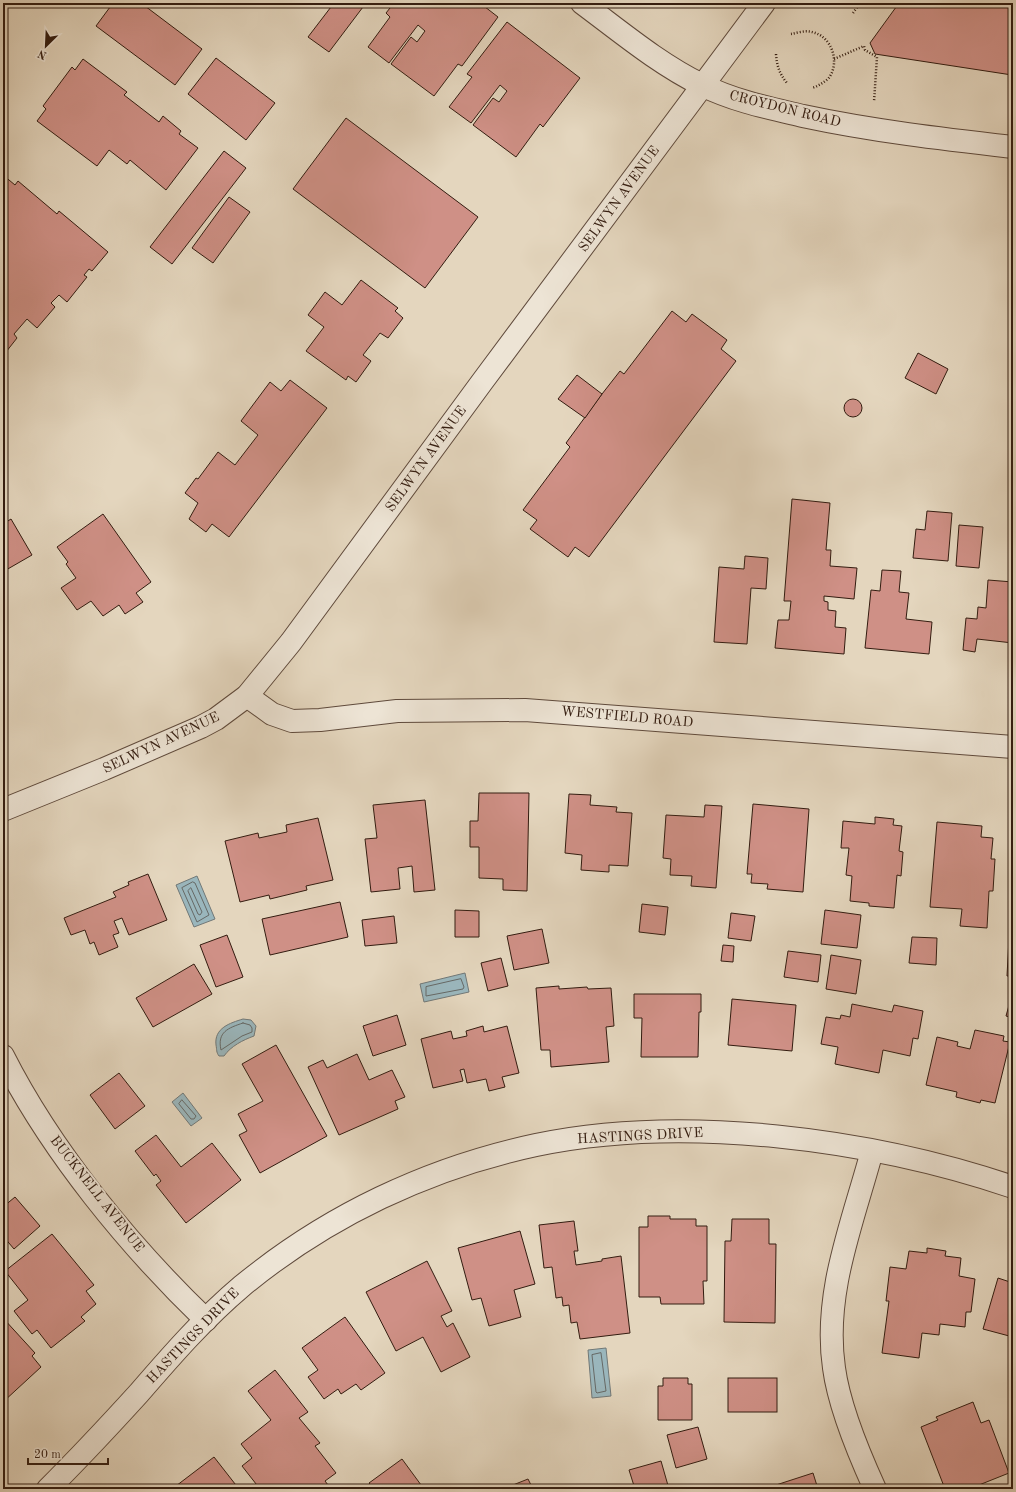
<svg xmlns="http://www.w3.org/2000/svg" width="1016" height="1492" viewBox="0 0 1016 1492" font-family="'Old Standard TT',serif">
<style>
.water{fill:#9ab6bc;stroke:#717877}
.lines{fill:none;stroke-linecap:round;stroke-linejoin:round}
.shore{stroke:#666966;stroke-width:1}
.building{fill:#cf9086;stroke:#331c10}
.minor-casing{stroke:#5f4a3c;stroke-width:24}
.path{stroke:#331c10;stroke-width:2.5;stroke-dasharray:1 2;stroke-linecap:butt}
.minor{stroke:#ede4d5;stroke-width:22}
.labels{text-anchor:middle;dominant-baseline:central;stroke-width:4;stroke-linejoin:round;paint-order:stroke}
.street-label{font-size:14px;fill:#331c10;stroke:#ede4d5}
</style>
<rect width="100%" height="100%" fill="#e4d6be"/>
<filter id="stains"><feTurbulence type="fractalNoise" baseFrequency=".005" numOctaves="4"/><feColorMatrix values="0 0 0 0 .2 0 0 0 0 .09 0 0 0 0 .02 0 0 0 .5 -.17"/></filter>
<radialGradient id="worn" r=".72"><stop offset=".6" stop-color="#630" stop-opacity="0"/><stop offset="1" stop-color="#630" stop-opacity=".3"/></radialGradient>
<g class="water">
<polygon points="197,876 215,919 194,927 176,885"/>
<polygon points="465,973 469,992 424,1002 420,984"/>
<path d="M243 1019 251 1020 256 1026 254 1036C243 1040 231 1046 224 1056H219C216 1052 217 1050 216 1045 214 1028 230 1023 243 1019Z"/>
<polygon points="183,1093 202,1118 191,1126 172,1102"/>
<polygon points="606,1348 611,1396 592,1398 588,1350"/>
</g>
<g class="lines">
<g class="shore">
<polygon points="193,882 195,883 209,915 197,922 182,888"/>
<polygon points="191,888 202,912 200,915 198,914 188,891"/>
<polygon points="461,979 464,987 463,989 426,996 426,987"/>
<path d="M243 1023 250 1025 252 1028V1032L242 1036 221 1050C217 1032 228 1028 243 1023Z"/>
<polygon points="182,1100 196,1116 194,1119 191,1119 179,1104"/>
<polygon points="601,1353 606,1391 597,1393 596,1392 592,1355"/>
</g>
</g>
<g class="building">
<polygon points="113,3 141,3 202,49 175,85 96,26"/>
<polygon points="334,3 366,3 329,52 308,37"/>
<polygon points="394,3 480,3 498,17 462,66 458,64 434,96 391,64 411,37 417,42 425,31 418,25 389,63 368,47 390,17 386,13"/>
<polygon points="899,3 1013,3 1012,75 875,54 870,43"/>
<polygon points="507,22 580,78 543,127 540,124 516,157 473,125 493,98 499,102 507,91 500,85 471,123 449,107 472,77 467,74"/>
<polygon points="216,58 275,103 246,140 188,94"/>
<polygon points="83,59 127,92 124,95 159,122 163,116 181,131 179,134 198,148 166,190 130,160 127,164 109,150 97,166 37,121 46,109 43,106 72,67 75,70"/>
<polygon points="346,118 478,217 425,288 293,189"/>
<polygon points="224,151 246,168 172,264 150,247"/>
<polygon points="3,175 15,185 18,181 57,214 59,211 108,252 92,271 89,269 84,275 87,277 67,302 59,295 51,303 55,307 37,328 27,319 14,334 17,338 6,352 3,352"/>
<polygon points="229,197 250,212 213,263 192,248"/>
<polygon points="361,280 398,308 395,311 403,318 388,338 380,333 363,355 371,361 356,382 348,376 346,380 306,351 324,327 308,315 325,292 342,305"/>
<polygon points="672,311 686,322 692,314 727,340 721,349 736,361 589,557 575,547 568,557 530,529 537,520 523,510 570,447 566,443 602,394 620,371 624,374"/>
<polygon points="918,353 948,369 936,394 905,378"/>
<polygon points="577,375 602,394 585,418 558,399"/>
<polygon points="290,380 327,408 229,537 212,524 206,532 189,519 198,503 185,493 196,478 198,479 218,452 235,465 258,435 241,421 270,382 281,391"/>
<circle cx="853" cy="408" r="9"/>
<polygon points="792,499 830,503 826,550 831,550 830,566 857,568 854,599 824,596 824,601 828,602 828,610 836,611 835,627 846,628 844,654 775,648 778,620 789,620 791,601 784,601"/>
<polygon points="927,511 952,513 948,561 913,558 916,529 925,530"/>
<polygon points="103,514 151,582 136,593 143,602 125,614 119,605 103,616 91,601 77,610 61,588 76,578 66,564 68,562 57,547"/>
<polygon points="11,519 32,555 6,570 3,565 3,524"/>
<polygon points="959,525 983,527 979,568 956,566"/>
<polygon points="745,556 768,558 766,589 751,588 747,644 714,642 719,567 744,569"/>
<polygon points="882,570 901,571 899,592 909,593 906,619 932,622 929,654 865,648 871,590 880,591"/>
<polygon points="988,580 1013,582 1013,643 977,639 975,652 963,650 966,618 977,619 978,607 986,608"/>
<polygon points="479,793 529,793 527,891 503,890 503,879 479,878 479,847 470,847 470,821 478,821"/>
<polygon points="569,794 591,795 590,805 617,807 616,812 632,813 628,866 609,865 609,872 581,870 582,855 565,853"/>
<polygon points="425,800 435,890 414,892 412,866 398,868 400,889 371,892 365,839 377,838 373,805"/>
<polygon points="753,804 809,809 803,892 767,889 768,884 751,883 752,874 747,874"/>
<polygon points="705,805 722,806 716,888 691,886 692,876 670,875 671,859 663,858 666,815 704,817"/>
<polygon points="875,817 894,819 893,825 902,826 899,851 903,852 901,876 897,875 894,908 869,906 869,903 850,901 852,876 846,875 849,848 841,848 843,821 875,824"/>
<polygon points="318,818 333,880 306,886 307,890 270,899 269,895 240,902 225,841 258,833 259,838 287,832 286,825"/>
<polygon points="937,822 982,826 981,837 993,838 991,859 995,859 993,891 989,891 987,928 960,926 962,909 930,907"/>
<polygon points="148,874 167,920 129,935 122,918 114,921 119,933 113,935 118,947 99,955 94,942 90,944 85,930 71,935 64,918 116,897 113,892 129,885 128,882"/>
<polygon points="340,902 348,937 270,955 262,919"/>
<polygon points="642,904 668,907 665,935 639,932"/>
<polygon points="455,910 479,911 479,937 455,937"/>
<polygon points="825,910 861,915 857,948 821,944"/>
<polygon points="731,913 755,916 751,941 728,938"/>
<polygon points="394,916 397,943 365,946 362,920"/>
<polygon points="542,929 549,963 514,970 507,936"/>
<polygon points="227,935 243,977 216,987 200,945"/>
<polygon points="912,937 937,938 936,965 909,963"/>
<polygon points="1009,938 1013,939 1013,976 1007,976"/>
<polygon points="723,945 734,946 733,962 721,961"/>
<polygon points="788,951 821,955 818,982 784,977"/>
<polygon points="831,955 861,960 856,994 826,989"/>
<polygon points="501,958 508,986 488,991 481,963"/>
<polygon points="194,964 212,994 153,1027 136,998"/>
<polygon points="559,986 559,989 587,987 588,989 611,988 614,1026 606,1027 609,1062 551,1067 550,1050 541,1050 536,988"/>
<polygon points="1013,991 1013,1018 1006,1016"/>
<polygon points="634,994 701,994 701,1012 699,1012 698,1057 641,1057 642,1018 634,1018"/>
<polygon points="732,999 796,1005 792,1051 728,1045"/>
<polygon points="852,1004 892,1012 894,1005 923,1011 918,1039 913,1038 910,1056 883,1050 879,1073 835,1064 838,1047 821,1044 826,1017 840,1019 841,1015 850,1017"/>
<polygon points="397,1015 406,1045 373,1056 363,1026"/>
<polygon points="483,1026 484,1032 507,1026 519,1073 502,1077 505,1087 489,1091 486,1079 467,1083 464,1069 460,1070 463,1081 433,1088 421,1039 451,1031 453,1039 467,1036 466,1031"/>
<polygon points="975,1030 1004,1036 1003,1041 1010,1042 995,1103 981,1100 980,1103 956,1097 957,1092 926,1085 937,1037 958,1042 957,1046 970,1049"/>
<polygon points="276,1045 327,1136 260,1173 239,1135 247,1131 238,1114 263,1101 242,1064"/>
<polygon points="357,1054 369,1080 392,1070 405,1097 395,1101 398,1109 339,1135 308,1067 323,1060 327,1068"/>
<polygon points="119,1073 145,1106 115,1129 90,1095"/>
<polygon points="156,1135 181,1167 212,1143 241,1180 186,1223 156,1185 161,1181 156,1174 154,1176 135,1151"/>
<polygon points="15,1197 40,1226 14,1249 3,1236 3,1207"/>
<polygon points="648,1216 670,1216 670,1219 696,1219 696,1226 707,1226 707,1281 703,1281 704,1304 661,1304 660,1297 639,1297 639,1227 648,1227"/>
<polygon points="732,1219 769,1219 769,1244 776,1244 775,1323 724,1322 725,1241 731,1241"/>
<polygon points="574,1221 578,1251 574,1251 576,1265 602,1261 602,1259 621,1256 630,1333 580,1339 577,1322 571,1323 569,1305 563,1306 562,1297 556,1298 552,1267 544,1268 539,1225"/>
<polygon points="520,1231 535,1284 514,1290 521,1317 489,1326 481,1298 472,1300 458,1248"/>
<polygon points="52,1234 94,1285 86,1291 96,1304 81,1317 85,1321 51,1348 37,1330 32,1334 14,1311 28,1300 5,1271"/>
<polygon points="927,1248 946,1251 945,1256 961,1258 959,1276 975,1279 971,1312 966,1312 965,1327 940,1324 939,1335 922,1333 919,1358 882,1353 889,1301 886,1301 890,1267 906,1269 909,1251 927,1253"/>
<polygon points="427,1261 452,1311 441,1316 447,1327 453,1323 470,1357 441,1372 423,1337 396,1351 366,1292"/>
<polygon points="998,1278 1013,1283 1013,1337 983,1329"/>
<polygon points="345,1317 385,1373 361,1390 356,1384 341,1394 338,1389 324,1399 308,1377 318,1370 302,1348"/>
<polygon points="3,1318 35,1353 32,1356 41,1367 3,1402"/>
<polygon points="275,1370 308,1412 299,1418 320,1443 315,1446 336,1473 325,1481 331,1489 260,1489 242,1466 252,1458 241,1444 271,1420 248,1391"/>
<polygon points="663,1378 688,1378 688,1384 692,1384 692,1420 658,1420 658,1386 663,1386"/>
<rect x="728" y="1378" width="49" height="34"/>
<polygon points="973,1402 981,1423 989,1420 1009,1473 969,1489 945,1489 921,1427 938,1420 936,1417"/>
<polygon points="698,1427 707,1459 676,1468 667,1435"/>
<polygon points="214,1457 239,1489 172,1489"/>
<polygon points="402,1459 424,1489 374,1489 369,1483"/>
<polygon points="661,1461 669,1489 635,1489 629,1470"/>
<polygon points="813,1473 818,1489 778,1489 776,1485"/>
<polygon points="528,1479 533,1489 503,1489"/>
</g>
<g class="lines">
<defs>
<g id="minor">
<path d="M582 3C621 32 659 64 702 85 734 101 769 108 803 116 873 131 943 139 1013 147"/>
<polyline points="247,696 272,714 292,721 320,720 397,711 525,710 1013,747"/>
<polyline points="3,810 104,769 201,727 216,719 247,696 291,642 482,382 764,3"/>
<path d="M3 1056C51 1151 129 1246 206 1320"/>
<path d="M872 1151C853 1222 823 1293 834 1368 839 1406 859 1454 875 1489"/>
<path d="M48 1489C79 1458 109 1426 139 1393 171 1356 204 1318 242 1286 327 1216 428 1168 536 1145 684 1114 871 1139 1013 1187"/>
</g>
</defs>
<use href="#minor" class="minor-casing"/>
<g class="path">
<polyline points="853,13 860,3"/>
<path d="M791 34C797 33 805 30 812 32 832 36 841 63 828 79 823 83 818 86 812 88"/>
<path d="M776 54C777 66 779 73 787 83"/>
<polyline points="834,59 864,46 865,50 877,57 874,102"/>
</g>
<use href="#minor" class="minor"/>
</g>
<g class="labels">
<g class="street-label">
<text transform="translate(785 109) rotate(14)">CROYDON ROAD</text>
<text transform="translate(619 199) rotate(-54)">SELWYN AVENUE</text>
<text transform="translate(426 459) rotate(-54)">SELWYN AVENUE</text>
<text transform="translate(627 717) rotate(5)">WESTFIELD ROAD</text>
<text transform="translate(161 743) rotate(-25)">SELWYN AVENUE</text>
<text transform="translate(640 1136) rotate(-3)">HASTINGS DRIVE</text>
<text transform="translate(97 1194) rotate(52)">BUCKNELL AVENUE</text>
<text transform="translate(193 1336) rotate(-46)">HASTINGS DRIVE</text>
</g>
</g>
<rect width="1016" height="1492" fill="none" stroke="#e4d6be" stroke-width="16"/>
<rect x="4" y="4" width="1008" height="1484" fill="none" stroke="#331c10" stroke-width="2"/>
<rect x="8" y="8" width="1000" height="1476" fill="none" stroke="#331c10"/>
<g transform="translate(46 46) rotate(204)" stroke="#ede4d5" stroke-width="3" paint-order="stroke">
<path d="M0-3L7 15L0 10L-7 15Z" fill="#331c10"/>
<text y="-6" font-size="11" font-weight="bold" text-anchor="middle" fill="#331c10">N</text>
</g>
<path d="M28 1458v6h80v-6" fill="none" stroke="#331c10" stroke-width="2"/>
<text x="34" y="1458" font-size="12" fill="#331c10" stroke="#ede4d5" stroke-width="3" paint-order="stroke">20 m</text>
<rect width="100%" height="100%" filter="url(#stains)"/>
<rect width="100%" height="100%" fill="url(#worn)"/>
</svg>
